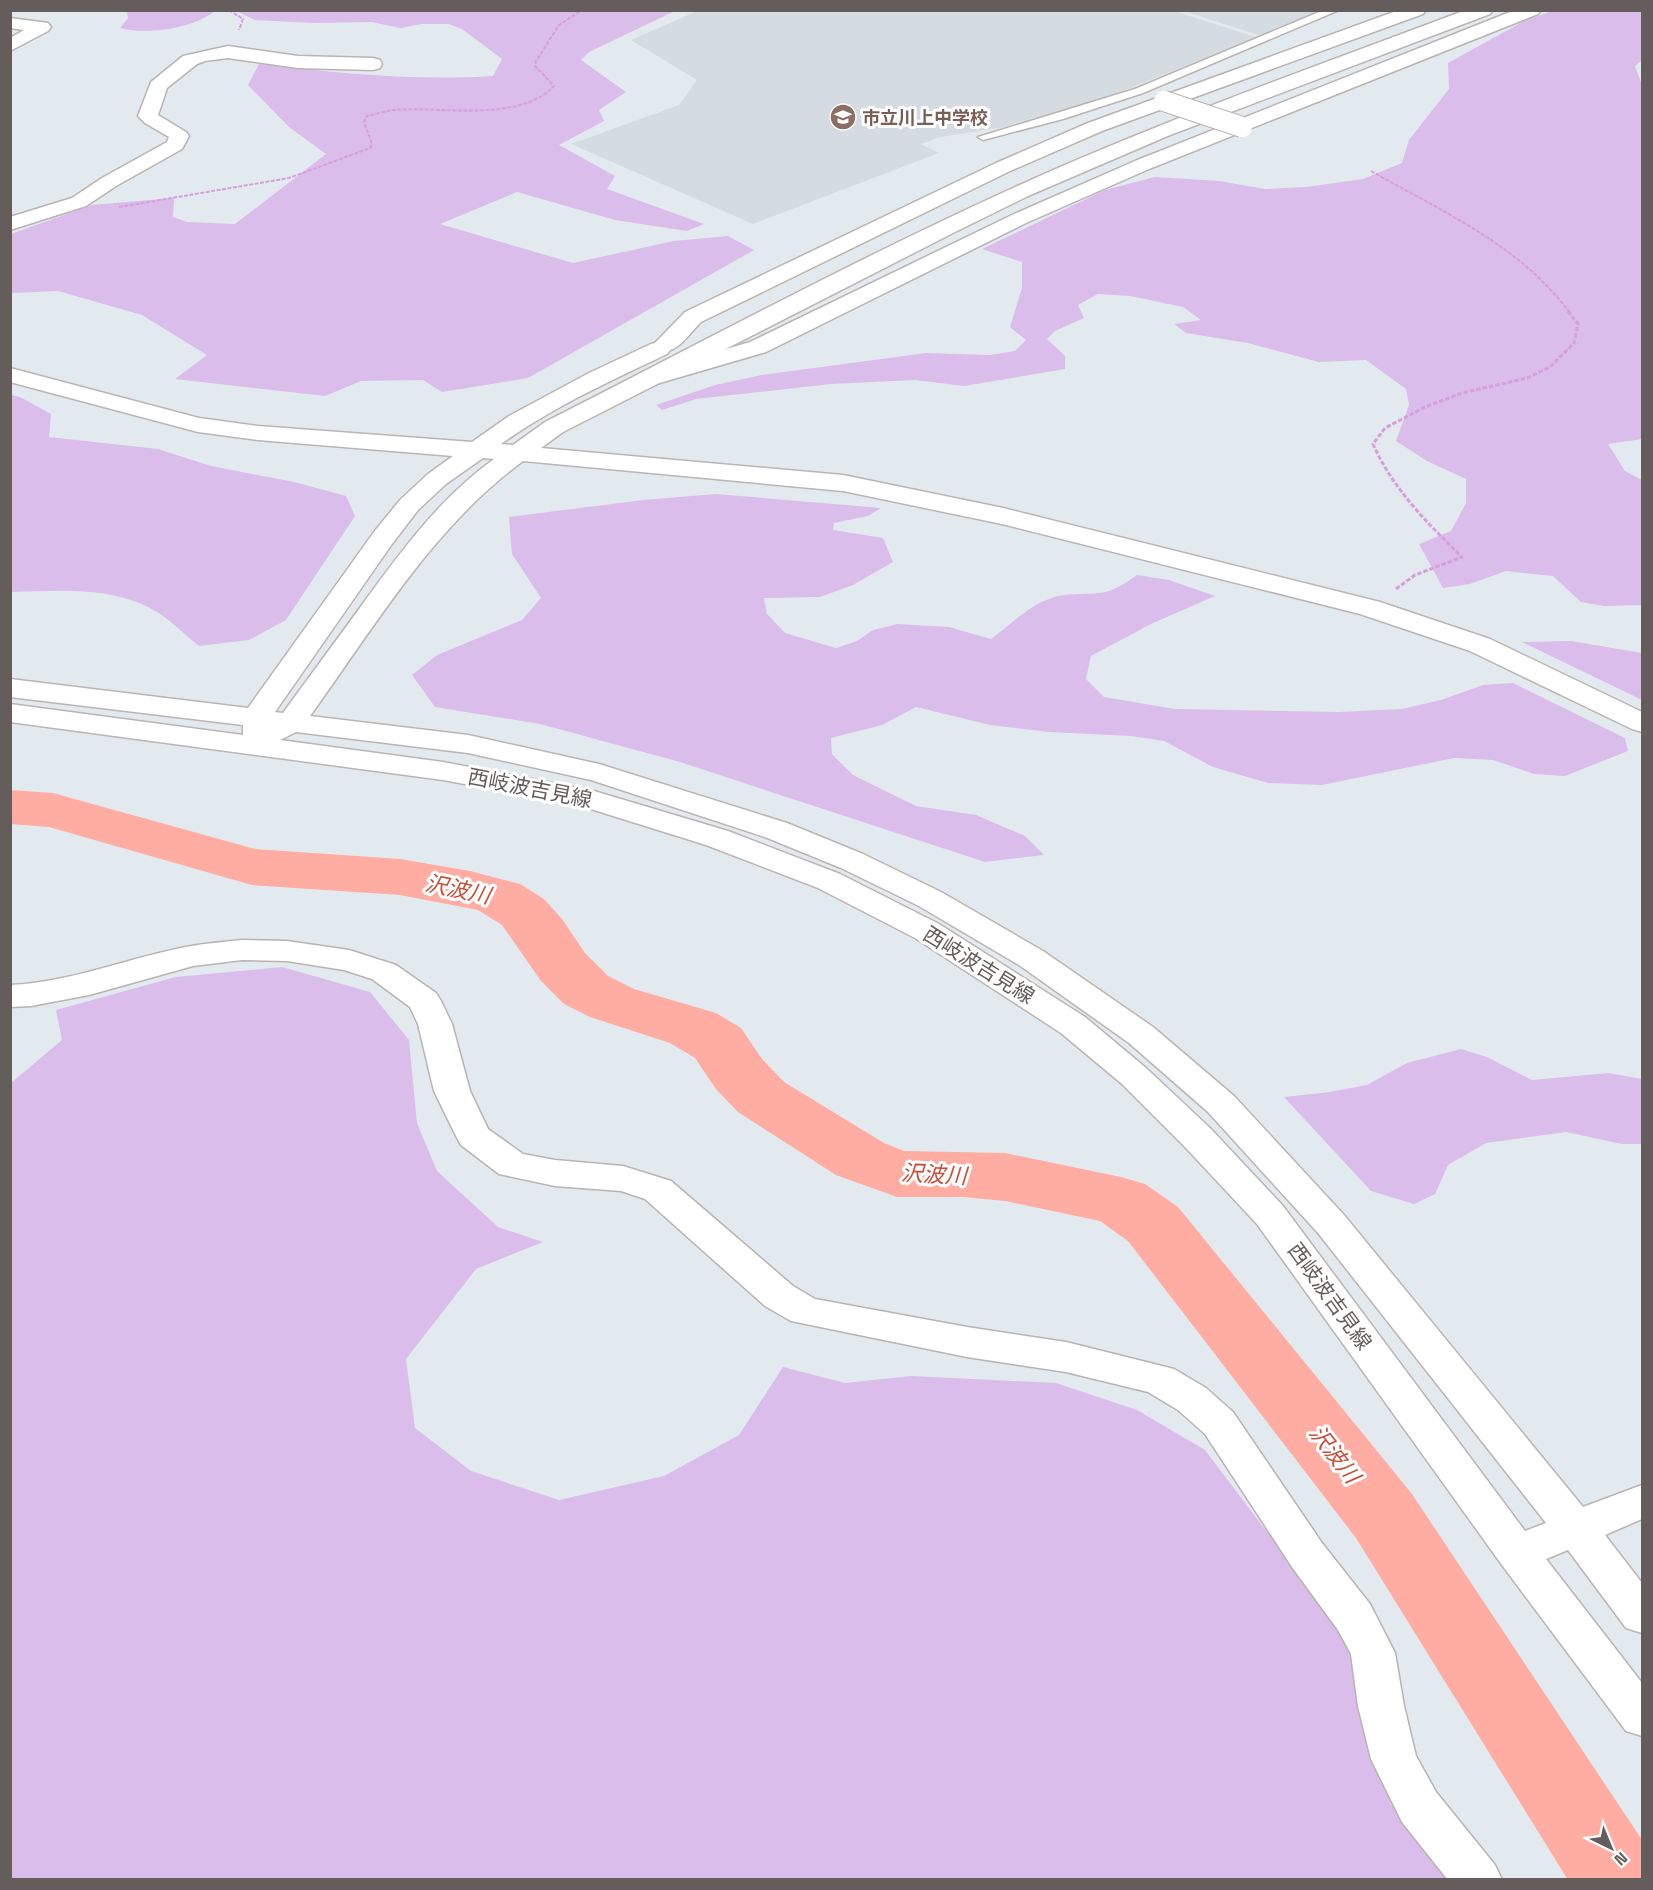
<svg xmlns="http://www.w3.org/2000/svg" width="1653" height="1890" viewBox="0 0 1653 1890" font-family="'Space Grotesk','Noto Sans JP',sans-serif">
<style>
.education{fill:#d4dce2}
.green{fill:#dabdea}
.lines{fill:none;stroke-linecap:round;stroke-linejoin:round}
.river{fill:#ffaca3;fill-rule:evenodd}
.lane-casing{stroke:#b9b3b1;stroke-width:3}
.street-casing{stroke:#b9b3b1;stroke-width:3}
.secondary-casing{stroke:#bcb4b2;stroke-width:3}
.path-far1{stroke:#d89edd;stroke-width:2;stroke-dasharray:4 1.5;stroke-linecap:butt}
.path{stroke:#d89edd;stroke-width:3;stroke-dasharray:4.5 2;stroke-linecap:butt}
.lane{fill:#fff;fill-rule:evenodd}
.street{fill:#fff;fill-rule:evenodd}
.secondary{fill:#fff;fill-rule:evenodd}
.street-bridge-casing{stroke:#b9b3b1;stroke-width:22;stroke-linecap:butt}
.street-bridge{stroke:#fff;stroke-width:20}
.labels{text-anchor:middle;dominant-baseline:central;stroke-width:6;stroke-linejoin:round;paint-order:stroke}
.far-education-label{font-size:18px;font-weight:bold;fill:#785e54;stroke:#fff;text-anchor:start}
.street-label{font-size:21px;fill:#655d5b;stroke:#fff}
.water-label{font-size:22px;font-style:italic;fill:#c64f37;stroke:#fff}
</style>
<rect width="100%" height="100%" fill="#e3eaef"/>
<g class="education">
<polygon points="1174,11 1256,37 1113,95 999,128 941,137 921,144 939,153 753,224 571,144 679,105 697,80 631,40 697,11"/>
<polygon points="1184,11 1321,11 1261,36"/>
</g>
<g class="green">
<path d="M677 10 589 52 581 60 626 92 599 110 604 121 559 145 615 176 607 189 704 224 687 231 615 220 517 192 440 224 573 263 674 241 728 236 754 250 528 378 442 392 423 380 361 381 325 396 175 379 207 355 142 315 58 291 11 293V234L92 205 174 198 173 217 187 222 235 224 326 154 289 127 248 85 259 64C338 73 413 81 493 76L502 59 462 29 449 24H422L400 28 372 22 312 23 255 20 236 11Z"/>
<polygon points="1556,10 1642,11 1642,60 1635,66 1642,85 1642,439 1608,444 1625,471 1642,480 1642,605 1604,606 1581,602 1553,576 1506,571 1470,584 1443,588 1419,544 1451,531 1466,503 1466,479 1427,461 1396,441 1409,405 1406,389 1366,360 1319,362 1248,343 1186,333 1174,324 1201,320 1183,307 1130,296 1098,294 1078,305 1084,318 1055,331 1047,339 1065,356 1065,369 964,386 915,380 831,384 696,399 662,410 656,405 715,385 762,375 926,353 990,355 1015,351 1026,340 1010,327 1022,288 1022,262 982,249 1105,190 1155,177 1219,181 1265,189 1306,187 1363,179 1402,163 1409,140 1449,89 1448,63 1526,20"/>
<path d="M127 11V10L215 11C192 29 147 35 120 28L128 18Z"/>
<path d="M11 395 20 397 51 414 49 437 158 449 211 466 294 482 346 496 355 516 286 620 249 640 199 646C186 636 174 623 160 614 115 585 61 591 11 592Z"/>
<path d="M716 494 881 508 868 516 834 523 833 530 883 538 893 562 853 585 820 597 764 598 767 614 785 633 836 648 857 641 873 630 897 624 949 627 991 639C1009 626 1027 607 1049 599 1065 592 1083 595 1100 593 1115 591 1125 583 1137 575L1169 580 1215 596 1151 624 1091 656 1086 679 1104 697 1175 709 1339 712 1402 709 1441 700 1483 685 1513 683 1625 738 1628 751 1565 776 1534 774 1493 760 1454 758 1322 785 1268 783 1213 767 1164 741 1131 736 1049 732 990 725 916 707 882 725 831 738 832 754 853 775 916 806 976 815 1025 836 1044 855 985 862 680 762 540 724 435 707 412 675 437 655 522 620 541 598 512 554 509 517 643 500Z"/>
<polygon points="1571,641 1642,653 1642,700 1522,642"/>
<polygon points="282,967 370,992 409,1040 417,1123 437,1171 498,1227 543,1242 476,1269 406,1359 415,1428 471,1471 559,1500 664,1476 739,1435 783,1367 845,1383 911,1376 1056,1383 1137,1410 1205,1450 1348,1639 1365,1718 1391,1804 1462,1879 11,1880 11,1083 62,1040 56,1010 176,977"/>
<polygon points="1461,1049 1487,1057 1532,1080 1609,1073 1642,1079 1642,1144 1622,1144 1566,1132 1486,1143 1448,1165 1435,1194 1414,1204 1371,1191 1284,1097 1330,1092 1367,1085 1407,1063"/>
</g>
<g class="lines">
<polygon class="river" points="10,790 53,793 255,849 400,859 470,871 520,884 544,899 562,919 585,953 608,976 634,989 716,1013 741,1028 762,1059 784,1082 884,1143 904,1151 1005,1153 1121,1177 1145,1184 1178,1207 1412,1494 1642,1840 1642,1880 1568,1880 1356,1538 1128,1241 1100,1221 1005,1201 963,1197 897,1197 836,1175 738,1112 716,1089 695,1058 670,1043 590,1017 564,1004 541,981 502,925 478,910 400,895 252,885 49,827 10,824"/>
<defs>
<polygon id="lane" points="1324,10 1339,10 1143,93 1063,119 983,140 978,137 1135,89"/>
<g id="street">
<path d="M1399 10H1426L1423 14 1102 131 1010 171 701 322C688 335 676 356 656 351L652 346 685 312 996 163 1088 123Z"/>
<polygon points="1515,10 1541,10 1538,14 1149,169 1026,223 766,352 646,387 638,385 634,380 638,375 750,342 1012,215 1135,161"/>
<polygon points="10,18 48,23 51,27 48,31 10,51 10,38 24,30 10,28"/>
<polygon points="228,46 298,56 373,58 380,60 382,64 380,68 373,70 298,68 228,58 205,61 197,64 167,88 158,115 186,132 189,136 182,149 116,186 86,206 10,230 10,217 72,198 102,178 167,142 169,137 145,123 138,116 151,82 183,56"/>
<path d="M242 940 287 941 349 950 396 965 436 993 441 1001 452 1024 470 1091 488 1129 523 1154 555 1160 623 1166 671 1181 793 1286 815 1299 967 1327 1066 1342 1174 1369 1206 1388 1233 1412 1322 1543 1370 1604 1395 1653 1404 1706 1416 1756 1436 1792 1495 1865 1502 1880H1448L1402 1822 1371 1759 1358 1706 1351 1654 1338 1630 1292 1567 1205 1434 1178 1410 1148 1392 1066 1372 967 1357 791 1321 765 1306 645 1199 621 1191 555 1186 499 1174 461 1145 456 1136 434 1091 418 1024 410 1007 372 979 344 970 287 961 242 960 193 966 89 995 31 1006 10 1007V985C73 982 130 957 191 946 208 943 225 942 242 940Z"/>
</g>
<path id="secondary" d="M1466 10H1493L1490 14 1170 135 1028 196 955 232 563 432 541 448 843 475 1003 508 1380 602 1490 639 1642 712V732L1632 729 1470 651 1360 614 1002 524 843 491 523 461C433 527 375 626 310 716L468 735 599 764 787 823 863 854 941 892 1043 951 1153 1027 1234 1096 1344 1215 1583 1507 1642 1485V1519L1605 1535 1642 1583V1633L1626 1628 1568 1550 1546 1559 1642 1683V1736L1626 1731 1502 1565 1257 1224 1185 1147 1122 1084 1061 1033 915 938 818 888 706 845 578 805 443 780 10 722V704L243 735V725L10 697V679L248 708 374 532 400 500 428 474 453 456 258 440 198 432 10 382V368L199 418 258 426 472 442 509 416 589 373 651 344 659 342 667 344 671 349 667 354C610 381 553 407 501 444L513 445 545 422C701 343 854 260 1013 188 1161 121 1314 67 1466 10ZM483 458 494 459C440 498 401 551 362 605 336 641 309 677 283 713L275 712 392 544 418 510 446 484ZM296 732 468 753 591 780 765 837 841 868 919 906 1019 965 1129 1043 1208 1112 1318 1233 1546 1523 1525 1531 1283 1206 1211 1129 1146 1068 1085 1017 939 924 840 874 728 831 594 791 443 762 280 740Z"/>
</defs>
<use href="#lane" class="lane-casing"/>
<use href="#street" class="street-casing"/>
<use href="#secondary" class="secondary-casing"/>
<g class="path-far1">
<polyline points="229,10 243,19 239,30"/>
<path d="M1371 171C1441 211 1520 245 1569 312"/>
<path d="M119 207 289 178 370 148 372 144 364 122 367 116C376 114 385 111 394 110 441 106 519 123 554 86L535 66 536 61 559 25 582 10"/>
</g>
<path class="path" d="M1396 589 1415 575 1462 557C1427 523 1393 489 1373 444L1385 428 1425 407 1462 393 1527 378 1550 367 1574 343 1578 324 1568 311"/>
<use href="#lane" class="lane"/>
<use href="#street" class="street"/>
<use href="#secondary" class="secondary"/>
<defs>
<polyline id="street-bridge" points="1164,101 1242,127"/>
</defs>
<use href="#street-bridge" class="street-bridge-casing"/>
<use href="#street-bridge" class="street-bridge"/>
</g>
<defs>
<symbol id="school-disc" viewBox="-11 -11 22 22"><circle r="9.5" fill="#8d6e63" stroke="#fff"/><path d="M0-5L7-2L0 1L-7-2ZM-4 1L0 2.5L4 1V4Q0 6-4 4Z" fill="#fff"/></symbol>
</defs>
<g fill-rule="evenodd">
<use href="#school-disc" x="828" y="102" width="30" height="30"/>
</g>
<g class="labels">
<g class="far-education-label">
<text x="862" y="117">市立川上中学校</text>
</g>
<g class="street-label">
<text transform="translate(530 788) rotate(11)">西岐波吉見線</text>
<text transform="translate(979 965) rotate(32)">西岐波吉見線</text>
<text transform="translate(1330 1296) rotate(54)">西岐波吉見線</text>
</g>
<g class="water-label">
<text transform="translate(458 889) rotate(12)">沢波川</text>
<text transform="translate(934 1174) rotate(3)">沢波川</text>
<text transform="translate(1335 1454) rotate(52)">沢波川</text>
</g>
</g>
<rect width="1653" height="1890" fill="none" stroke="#655d5b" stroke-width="24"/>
<g transform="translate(1611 1848) rotate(137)" stroke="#ffffff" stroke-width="4.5" paint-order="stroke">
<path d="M0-4.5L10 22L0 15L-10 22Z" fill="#655d5b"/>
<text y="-9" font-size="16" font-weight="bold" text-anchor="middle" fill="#655d5b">N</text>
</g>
</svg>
